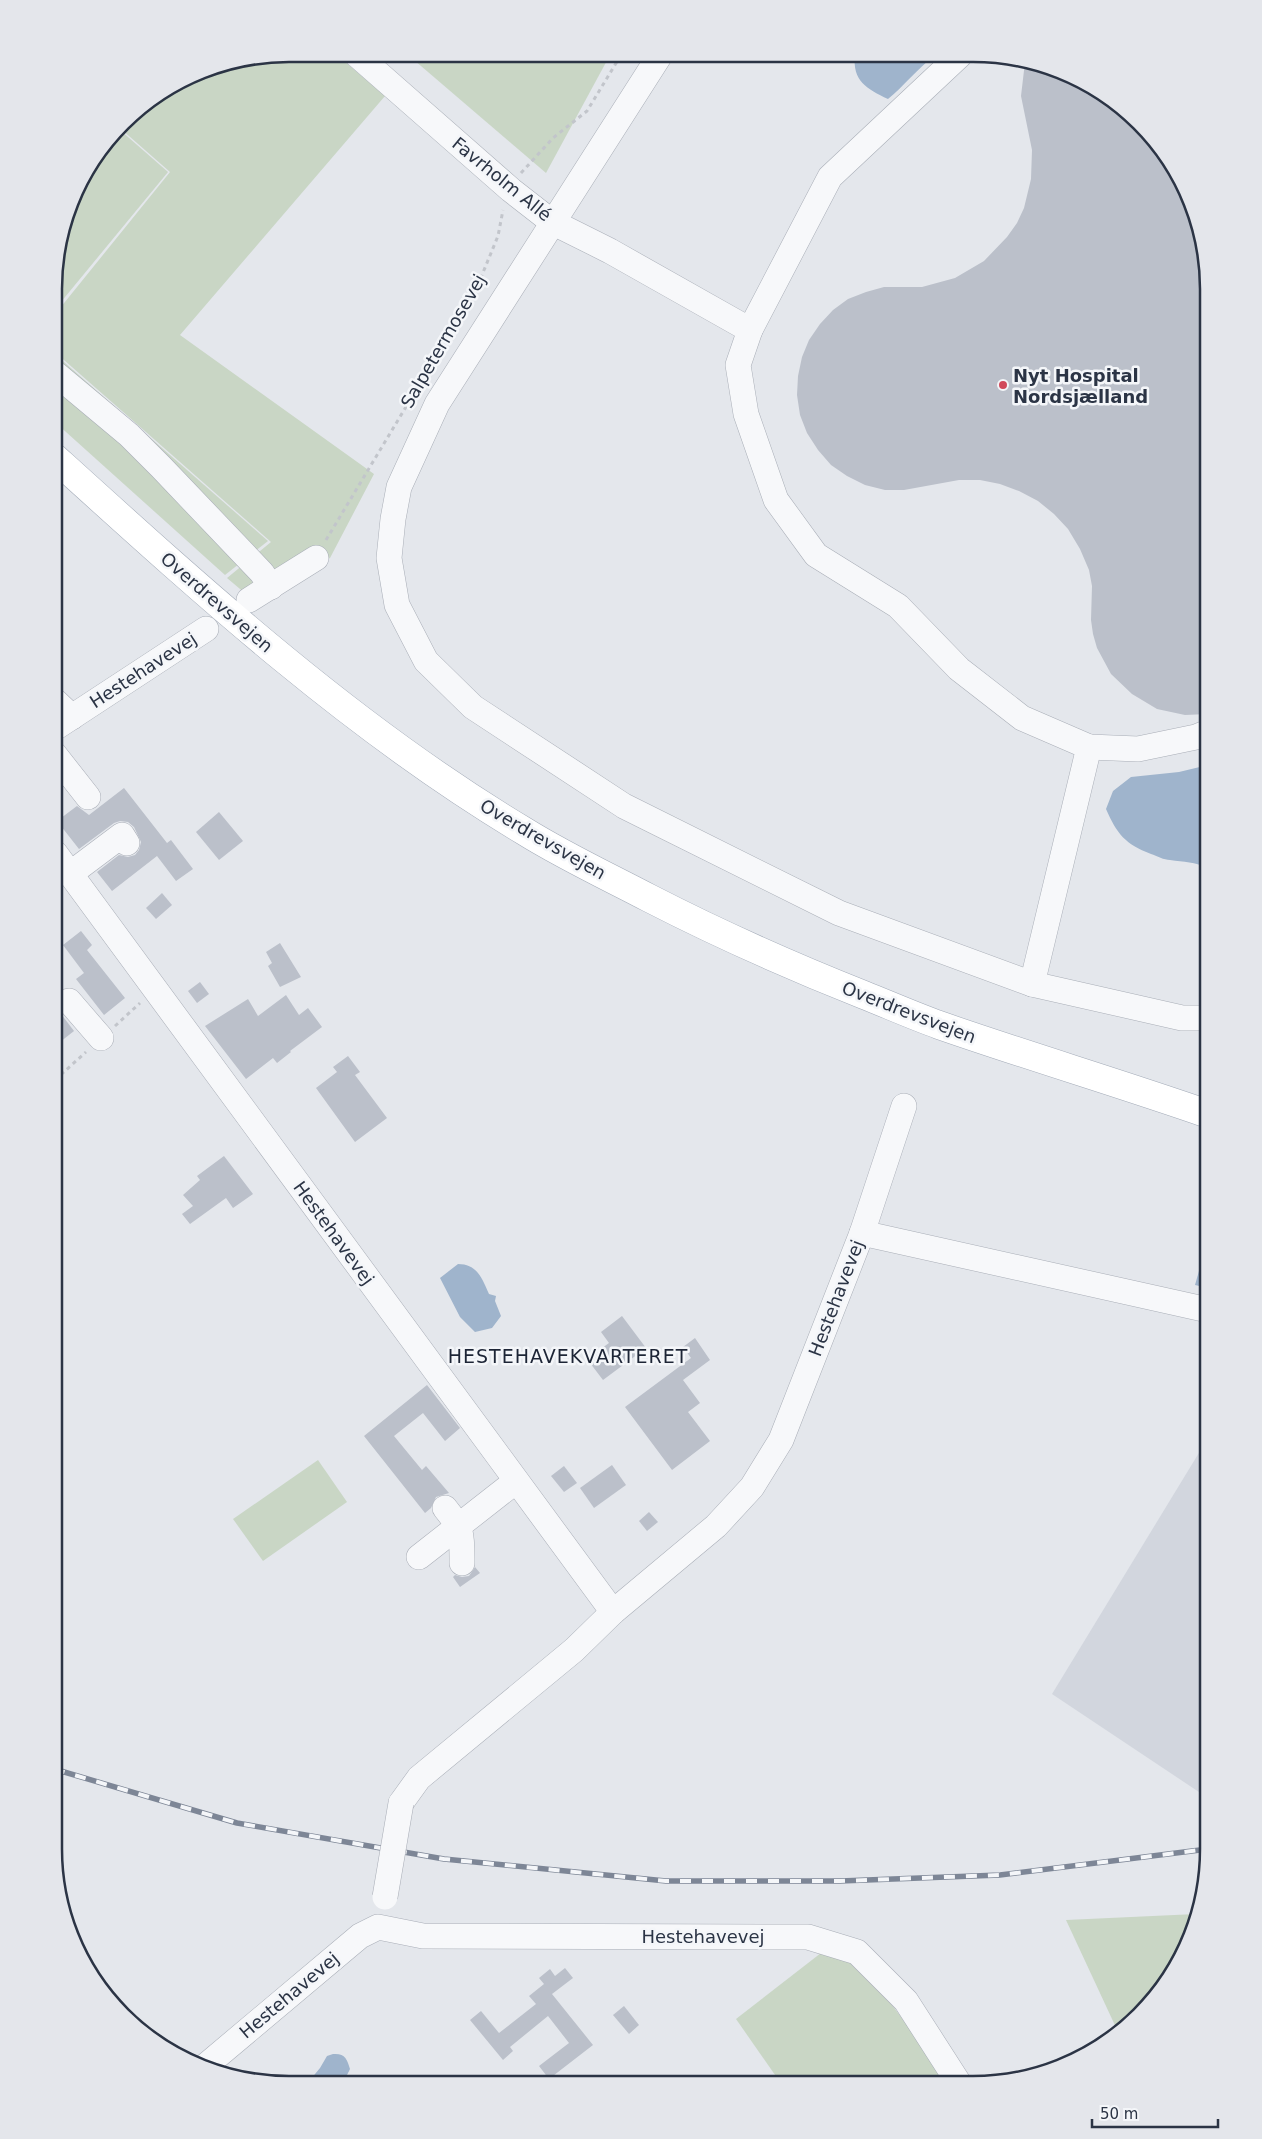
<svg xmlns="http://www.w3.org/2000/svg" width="1262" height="2139" viewBox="0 0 1262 2139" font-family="'DejaVu Sans',sans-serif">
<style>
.built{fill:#d2d6de}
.green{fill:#c9d6c5}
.water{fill:#9fb4cc}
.building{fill:#bbc0ca}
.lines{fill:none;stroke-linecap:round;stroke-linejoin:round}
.minor-casing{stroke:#a9aeb7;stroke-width:26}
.major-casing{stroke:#a3abb8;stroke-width:29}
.path{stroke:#c2c5cb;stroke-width:3;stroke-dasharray:4 4;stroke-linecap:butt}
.minor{stroke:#f7f8fa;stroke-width:25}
.major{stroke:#fff;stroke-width:28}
.rail-casing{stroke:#7d8696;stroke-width:5.5}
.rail{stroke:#f4f6f9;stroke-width:4;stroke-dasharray:11;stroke-linecap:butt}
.minor-bridge-casing{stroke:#a9aeb7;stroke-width:26;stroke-linecap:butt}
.minor-bridge{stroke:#f7f8fa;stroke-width:25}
.poi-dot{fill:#d1495b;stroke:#f4f6f9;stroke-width:2}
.labels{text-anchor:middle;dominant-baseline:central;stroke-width:5;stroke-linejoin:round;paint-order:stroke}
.street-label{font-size:18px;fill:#2b3445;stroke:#f4f6f9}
.poi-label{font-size:18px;font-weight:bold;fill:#2b3445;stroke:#f4f6f9;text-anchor:start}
.neighbourhood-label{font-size:19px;letter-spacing:1px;fill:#1d2536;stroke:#f4f6f9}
.rim{fill:none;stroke:#2b3445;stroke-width:2.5}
</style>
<rect width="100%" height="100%" fill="#e4e7ec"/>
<polygon class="built" points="1208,1438 1208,1798 1052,1694"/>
<g class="green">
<polygon points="290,54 336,54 385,96 180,335 374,474 330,558 260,606 227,578 271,542 56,353 56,313 170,172 121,129 134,113 200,72"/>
<polygon points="407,54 610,55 546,173"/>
<polygon points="120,130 168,172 56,308 56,259 78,185"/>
<polygon points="56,355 268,541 225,575 56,423"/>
<polygon points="318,1460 347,1502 263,1561 233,1519"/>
<polygon points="1196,1914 1190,1939 1160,1993 1119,2034 1066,1920"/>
<polygon points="830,1946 876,1984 953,2085 782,2085 736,2019"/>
</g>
<g class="water">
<path d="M855 55 934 56C917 69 904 86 888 99 867 89 852 81 855 55Z"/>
<path d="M1208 765V868C1195 862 1184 862 1170 860 1164 860 1157 856 1151 854 1125 844 1117 834 1106 809L1113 791 1131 777 1179 772Z"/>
<polygon points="1203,1257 1208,1259 1208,1288 1195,1285"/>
<path d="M458 1264C477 1264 482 1278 489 1294L496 1296 495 1301 501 1316 492 1328 475 1332 460 1317 440 1278Z"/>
<path d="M333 2054C345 2053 347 2059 350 2069L343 2083H311L310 2080 320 2068 327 2056Z"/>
</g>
<g class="building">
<polygon points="1025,62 1063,72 1116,103 1160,146 1190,200 1208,290 1208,714 1185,715 1157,709 1132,694 1111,674 1097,648 1093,634 1091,620 1092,586 1089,570 1080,549 1068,529 1054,514 1038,501 1019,491 1000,484 980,480 959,480 904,490 885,490 865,485 847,476 831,465 818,450 807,433 800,415 797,395 798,376 802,357 809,340 820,324 833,310 848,299 866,292 884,287 922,287 955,278 984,261 1007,237 1017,223 1024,208 1031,179 1032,150 1021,96"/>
<polygon points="124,788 167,843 171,840 193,869 176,881 157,856 112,891 97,872 119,855 128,857 135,855 139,850 141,842 134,827 128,822 120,821 114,823 79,849 57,821 77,806 89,815"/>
<polygon points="219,812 243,841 219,860 196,832"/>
<polygon points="162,893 172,905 156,919 146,908"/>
<polygon points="81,931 92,945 87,950 125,998 104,1015 76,979 84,973 63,945"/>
<polygon points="280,943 301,977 280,987 268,966 272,963 266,952"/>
<polygon points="200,982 209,994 197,1003 188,991"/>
<polygon points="286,995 299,1015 308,1008 322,1027 290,1051 291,1052 277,1063 273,1058 246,1079 205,1026 248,999 258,1016"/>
<polygon points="55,1006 74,1031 55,1046"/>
<polygon points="348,1056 360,1072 355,1075 387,1118 355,1142 316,1088 337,1072 333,1067"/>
<polygon points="224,1156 253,1194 233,1208 226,1198 190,1224 182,1214 193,1206 183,1195 200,1180 197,1176"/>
<polygon points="622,1316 646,1348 603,1380 587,1359 609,1343 601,1332"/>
<polygon points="695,1338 710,1360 683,1380 700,1403 688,1412 710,1441 672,1470 625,1407 691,1358 683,1347"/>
<polygon points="427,1385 460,1428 445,1441 423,1413 394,1436 422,1470 426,1466 449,1493 436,1497 431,1508 425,1513 364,1436"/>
<polygon points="612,1465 626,1485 594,1508 580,1488"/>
<polygon points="564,1466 577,1483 564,1492 551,1476"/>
<polygon points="649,1512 658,1522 647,1531 639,1521"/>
<polygon points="475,1567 480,1573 460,1587 453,1577 455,1575 462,1577 469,1576"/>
<polygon points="565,1968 573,1978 552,1994 593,2045 549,2079 539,2066 569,2043 548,2016 510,2047 513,2051 503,2060 470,2020 481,2011 499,2033 536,2004 529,1996 544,1984 539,1978 550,1969 555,1976"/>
<polygon points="624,2006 639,2025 629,2034 613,2015"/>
</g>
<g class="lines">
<defs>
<g id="minor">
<polyline points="356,54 511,190 552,222 610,251 750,330 738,365 746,414 776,500 816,555 898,606 959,669 1022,718 1089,747 1032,984"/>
<polyline points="660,55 437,404 399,487 393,519 389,558 397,605 426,661 473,707 624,806 839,913 1032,984 1182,1018 1208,1018"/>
<polyline points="750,330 830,177 959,56"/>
<polyline points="56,374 129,435 161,467 262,573 271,587"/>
<polyline points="249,600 316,558"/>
<polyline points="55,701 72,717"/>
<polyline points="55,728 206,629"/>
<polyline points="1089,747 1138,749 1196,737 1208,732"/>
<polyline points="55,755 88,797"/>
<polyline points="55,853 613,1612 574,1650 419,1778 401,1803"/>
<polyline points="70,874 122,835 127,843"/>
<polyline points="69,1001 101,1038"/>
<polyline points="862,1233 1208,1310"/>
<path d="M445 1508C463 1530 462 1534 462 1563"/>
<polyline points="419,1557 516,1481"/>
<polyline points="613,1612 716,1526 752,1487 781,1440 862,1233 904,1106"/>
<polyline points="203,2068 360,1936 378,1927 423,1936 808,1937 857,1952 906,2001 960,2085"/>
</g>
<path id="major" d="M55 458C204 593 352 728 524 831 564 856 607 876 649 898 719 934 791 966 864 995 889 1005 914 1016 939 1025 1028 1056 1119 1083 1208 1114"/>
</defs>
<use href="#minor" class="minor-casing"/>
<use href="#major" class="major-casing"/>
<g class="path">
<polyline points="521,173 553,138 587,111 621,55"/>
<polyline points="326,540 475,292 498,236 503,210"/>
<polyline points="115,1026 140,1003"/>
<polyline points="55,1080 86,1052"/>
</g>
<use href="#minor" class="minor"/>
<use href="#major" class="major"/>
<defs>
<polyline id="rail" points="54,1769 237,1823 444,1859 666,1881 840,1881 1000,1875 1208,1849"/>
</defs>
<use href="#rail" class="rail-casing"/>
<use href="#rail" class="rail"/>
<defs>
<polyline id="minor-bridge" points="385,1897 401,1803"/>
</defs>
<use href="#minor-bridge" class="minor-bridge-casing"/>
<use href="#minor-bridge" class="minor-bridge"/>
</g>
<circle class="poi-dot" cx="1003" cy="385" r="5"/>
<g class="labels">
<g class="street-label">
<text transform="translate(502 179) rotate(39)">Favrholm Allé</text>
<text transform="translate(443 341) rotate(-60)">Salpetermosevej</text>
<text transform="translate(217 602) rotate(41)">Overdrevsvejen</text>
<text transform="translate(143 670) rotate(-33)">Hestehavevej</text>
<text transform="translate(543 839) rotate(30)">Overdrevsvejen</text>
<text transform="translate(909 1012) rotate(21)">Overdrevsvejen</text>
<text transform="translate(334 1233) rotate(54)">Hestehavevej</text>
<text transform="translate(836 1298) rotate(-69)">Hestehavevej</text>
<text x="703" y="1936">Hestehavevej</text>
<text transform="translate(289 1995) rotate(-40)">Hestehavevej</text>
</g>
<g class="poi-label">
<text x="1013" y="375">Nyt Hospital<tspan x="1013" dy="21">Nordsjælland</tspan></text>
</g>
<g class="neighbourhood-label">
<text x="568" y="1356">HESTEHAVEKVARTERET</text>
</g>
</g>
<path d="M0 0H1262V2139H0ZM289 62H973A227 227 0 0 1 1200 289V1849A227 227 0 0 1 973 2076H289A227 227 0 0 1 62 1849V289A227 227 0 0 1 289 62Z" fill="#e4e6eb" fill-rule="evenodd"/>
<path class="rim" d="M289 62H973A227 227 0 0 1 1200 289V1849A227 227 0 0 1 973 2076H289A227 227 0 0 1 62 1849V289A227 227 0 0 1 289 62Z"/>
<path d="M1092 2119v8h126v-8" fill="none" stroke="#2b3445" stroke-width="2.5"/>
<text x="1100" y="2119" font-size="15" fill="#2b3445" stroke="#f4f6f9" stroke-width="4" paint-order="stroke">50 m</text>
</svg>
